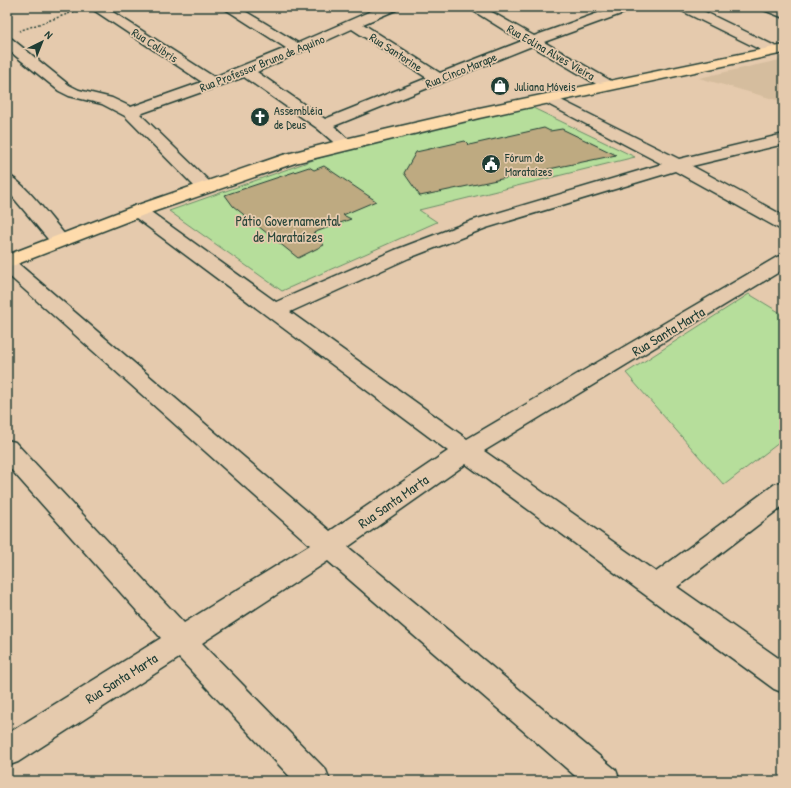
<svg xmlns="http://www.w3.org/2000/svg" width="791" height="788" viewBox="0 0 791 788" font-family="'Patrick Hand',sans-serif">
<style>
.built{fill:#d5bd9e}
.green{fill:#b6de9b;stroke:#6a8e68}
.building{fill:#beaa81;stroke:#1f3d34}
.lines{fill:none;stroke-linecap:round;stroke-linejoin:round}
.minor-casing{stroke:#1f3d34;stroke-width:3}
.major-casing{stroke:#1f3d34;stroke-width:3}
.path{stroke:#1f3d34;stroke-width:1.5;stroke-dasharray:2 2;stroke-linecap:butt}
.minor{fill:#e5caad;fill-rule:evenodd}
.major{fill:#fedbac;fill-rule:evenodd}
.labels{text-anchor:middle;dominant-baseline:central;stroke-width:3.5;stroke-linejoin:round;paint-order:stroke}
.far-street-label{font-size:12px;fill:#1f3d34;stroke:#e5caad}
.far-poi-label{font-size:12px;fill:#1f3d34;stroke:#e5caad;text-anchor:start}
.park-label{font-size:14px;fill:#274539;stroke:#e5caad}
.street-label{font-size:14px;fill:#1f3d34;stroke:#e5caad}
</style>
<rect width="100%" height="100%" fill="#e5caad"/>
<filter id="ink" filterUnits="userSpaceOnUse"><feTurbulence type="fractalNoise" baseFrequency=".025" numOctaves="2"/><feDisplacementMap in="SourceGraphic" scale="8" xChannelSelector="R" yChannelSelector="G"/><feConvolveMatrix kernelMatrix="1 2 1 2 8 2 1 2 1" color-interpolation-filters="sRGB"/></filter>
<g filter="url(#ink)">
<polygon class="built" points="784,59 784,102 699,78"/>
<g class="green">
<polygon points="531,107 635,157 419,210 437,222 282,291 169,211 319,158 392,137"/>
<polygon points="749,294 784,315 784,439 724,485 626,373"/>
</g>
<g class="building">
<polygon points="544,128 550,131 562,129 616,155 420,196 404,173 416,152 465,141 469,145"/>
<polygon points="324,166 376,201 343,215 351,219 313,233 324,245 298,258 233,206 225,195 309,167 314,170"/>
</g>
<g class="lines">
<defs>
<g id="minor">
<path d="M89 7H105L214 77 286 48 222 7H238L298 43 380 7H398L396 10 363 24 440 73 522 41 467 7H483L534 36 615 7H634L632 10 544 42 613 82 615 85 613 88H603L532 46 334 126 353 144 351 147 345 149 339 147 317 128 244 77 140 114 211 183 214 187 211 191 205 192 199 191 125 116 102 104 69 96 59 91 7 49V38L12 39 69 85 79 90 112 98 131 107 202 82ZM352 29 427 78 325 119 257 72Z"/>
<polygon points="678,7 695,7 779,48 781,51 779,54 769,54 680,10"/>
<polygon points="762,7 780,7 784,9 784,18 764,10"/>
<polygon points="549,94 679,159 784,134 784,144 692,166 784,216 784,230 778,228 675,171 486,228 409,258 290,312 467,439 777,257 784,255 784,269 484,451 656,572 775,484 784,481 784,505 677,587 784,662 784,693 774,689 466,464 348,547 616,770 620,781 581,781 328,561 202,643 326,770 330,781 294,781 179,658 18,762 7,766 7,734 161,638 7,465 7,440 15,442 184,623 310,545 7,274 7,258 14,260 330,531 448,451 132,215 129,211 132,207 138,205 144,207 276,302 395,250 474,220 662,164 544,102 541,99 544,96"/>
<path d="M7 175C22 179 54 222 66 236L68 240 66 244 59 246 52 244 7 190Z"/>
</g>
<polygon id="major" points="784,45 784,53 479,118 295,163 144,215 7,268 7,255 132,207 283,155 345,139 479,108"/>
</defs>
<use href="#minor" class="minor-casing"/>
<use href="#major" class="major-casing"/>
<polyline class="path" points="19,31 79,10"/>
<use href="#minor" class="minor"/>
<use href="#major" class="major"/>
</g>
</g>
<defs>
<symbol id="shop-disc" viewBox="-11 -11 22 22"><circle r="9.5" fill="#1f3d34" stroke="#e5caad"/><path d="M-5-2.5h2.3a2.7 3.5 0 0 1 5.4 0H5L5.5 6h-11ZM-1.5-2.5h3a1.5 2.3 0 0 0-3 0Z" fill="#fff"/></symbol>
<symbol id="church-disc" viewBox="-11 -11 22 22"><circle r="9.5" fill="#1f3d34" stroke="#e5caad"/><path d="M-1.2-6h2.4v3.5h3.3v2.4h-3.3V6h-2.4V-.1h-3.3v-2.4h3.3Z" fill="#fff"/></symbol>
<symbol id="civic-disc" viewBox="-11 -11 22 22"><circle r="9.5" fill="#1f3d34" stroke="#e5caad"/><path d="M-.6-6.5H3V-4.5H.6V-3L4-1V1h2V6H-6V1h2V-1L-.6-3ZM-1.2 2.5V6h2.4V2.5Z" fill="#fff"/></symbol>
</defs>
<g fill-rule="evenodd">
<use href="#shop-disc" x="489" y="75" width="22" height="22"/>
<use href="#church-disc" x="249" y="106" width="22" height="22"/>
<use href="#civic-disc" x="480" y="153" width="22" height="22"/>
</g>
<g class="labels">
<g class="far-street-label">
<text transform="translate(155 45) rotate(33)">Rua Colibris</text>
<text transform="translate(396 52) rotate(33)">Rua Santorine</text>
<text transform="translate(551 52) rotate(30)">Rua Eolina Alves Vieira</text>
<text transform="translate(262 63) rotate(-22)">Rua Professor Bruno de Aquino</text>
<text transform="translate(461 70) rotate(-22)">Rua Cinco Marape</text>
</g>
<g class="far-poi-label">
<text x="514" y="86">Juliana Móveis</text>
<text x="274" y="110">Assembléia<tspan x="274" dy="14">de Deus</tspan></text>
<text x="505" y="157">Fórum de<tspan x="505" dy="14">Marataízes</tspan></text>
</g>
<g class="park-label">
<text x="288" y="220">Pátio Governamental<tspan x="288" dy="16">de Marataízes</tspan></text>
</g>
<g class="street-label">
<text transform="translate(668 331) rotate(-31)">Rua Santa Marta</text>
<text transform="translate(393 501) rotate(-35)">Rua Santa Marta</text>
<text transform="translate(121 678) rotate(-32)">Rua Santa Marta</text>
</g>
</g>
<rect width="791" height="788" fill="none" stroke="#e5caad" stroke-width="24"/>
<rect x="12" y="12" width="767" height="764" fill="none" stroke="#1f3d34" stroke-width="1.5" filter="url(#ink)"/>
<g transform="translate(42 42) rotate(43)" stroke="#e5caad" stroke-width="3" paint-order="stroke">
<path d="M0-3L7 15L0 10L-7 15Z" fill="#1f3d34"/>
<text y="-6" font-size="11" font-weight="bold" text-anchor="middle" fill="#1f3d34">N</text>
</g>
</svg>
